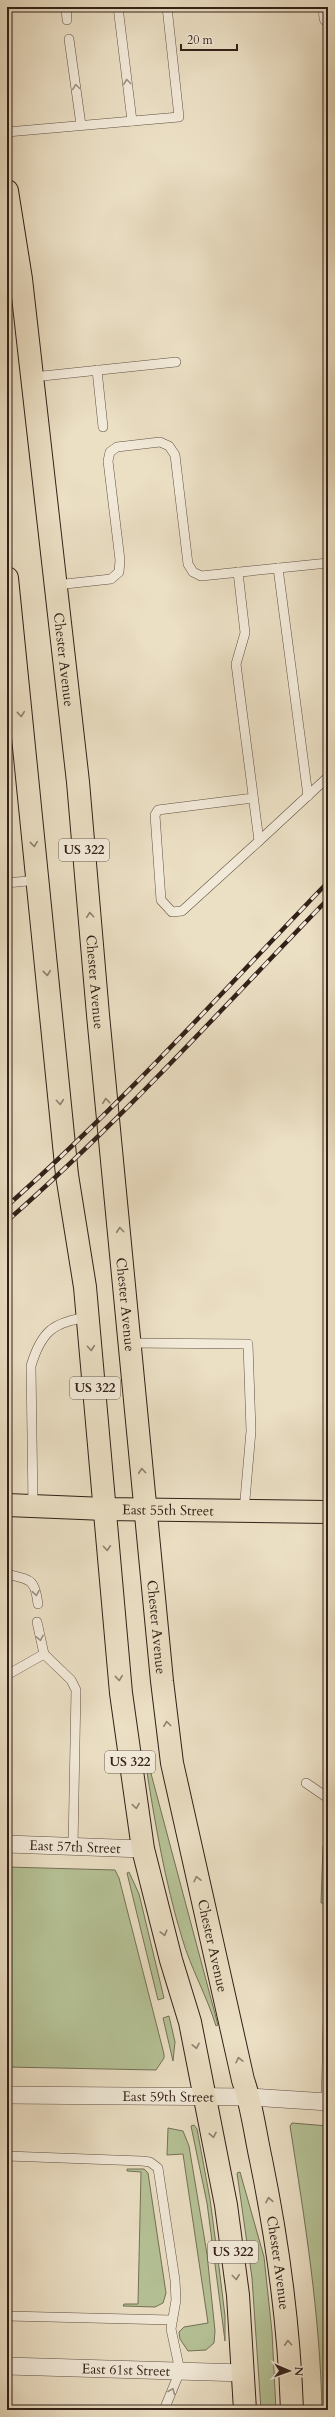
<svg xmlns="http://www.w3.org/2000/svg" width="335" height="2417" viewBox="0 0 335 2417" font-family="Cardo,serif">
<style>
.green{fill:#b5c296;stroke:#747157}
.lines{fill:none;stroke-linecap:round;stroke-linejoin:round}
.lane-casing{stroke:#615043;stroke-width:10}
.street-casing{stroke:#615043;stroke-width:18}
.primary-casing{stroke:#332018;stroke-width:24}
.lane{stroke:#f2ead9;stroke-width:9}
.street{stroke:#f2ead9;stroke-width:17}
.primary{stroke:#ebdfc4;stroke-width:22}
.rail-casing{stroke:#332018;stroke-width:4.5}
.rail{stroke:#f2ead9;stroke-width:3;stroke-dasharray:9;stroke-linecap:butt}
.oneway{stroke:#9c8f82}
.oneway2{stroke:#8f806e}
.labels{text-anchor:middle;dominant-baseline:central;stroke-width:3;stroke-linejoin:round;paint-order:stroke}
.shield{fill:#f2ead9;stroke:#6c5d52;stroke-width:1}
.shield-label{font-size:13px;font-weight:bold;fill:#332018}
.street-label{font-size:14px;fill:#332018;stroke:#f2ead9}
</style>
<rect width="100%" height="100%" fill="#ebdfc4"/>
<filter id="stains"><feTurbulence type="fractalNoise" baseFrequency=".005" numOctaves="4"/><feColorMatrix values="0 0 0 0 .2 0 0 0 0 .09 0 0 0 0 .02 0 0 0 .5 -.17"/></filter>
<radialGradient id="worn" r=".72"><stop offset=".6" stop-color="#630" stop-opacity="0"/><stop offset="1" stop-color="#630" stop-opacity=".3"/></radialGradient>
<g class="green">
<path d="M146 1766H149L218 2025 216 2026C207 1996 191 1969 182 1938 165 1882 155 1823 146 1766Z"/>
<polygon points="323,1846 328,1846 328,1903 321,1903"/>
<polygon points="7,1867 115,1870 119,1878 164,2054 164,2058 156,2070 7,2067"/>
<polygon points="129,1872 139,1894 164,1998 158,2000 127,1873"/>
<polygon points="169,2016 175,2042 173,2061 163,2018"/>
<path d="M292 2123 328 2126V2410H322C320 2315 305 2221 290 2126Z"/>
<polygon points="194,2125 197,2129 210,2199 220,2275 225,2316 225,2341 207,2203 191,2126"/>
<polygon points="168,2128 183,2131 189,2146 207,2254 215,2331 214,2343 206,2350 188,2351 180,2339 179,2332 184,2327 208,2323 183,2154 167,2155"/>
<polygon points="127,2169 144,2169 148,2173 166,2293 163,2303 155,2307 123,2306 124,2304 138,2304 141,2172 127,2171"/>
<polygon points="240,2172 264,2257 272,2332 276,2410 261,2410 252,2278 237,2173"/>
</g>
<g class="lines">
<defs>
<g id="lane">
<polyline points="66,7 67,20"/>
<polyline points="118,7 132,121"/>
<polyline points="69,39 81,125"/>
<polyline points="7,132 179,117 167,7"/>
<polyline points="97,370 103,427"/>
<polyline points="33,377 176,362"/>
<polyline points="278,568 308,796"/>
<polyline points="238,572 245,633 236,664 259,841 182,911 172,912 161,900 155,815 158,810 253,798"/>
<polyline points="56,585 111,579 119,572 120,560 108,461 110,452 117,447 160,442 169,446 175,455 188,564 193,572 201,576 328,563"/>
<polyline points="259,841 328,777"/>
<polyline points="7,883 37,880"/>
<polyline points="130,1343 248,1344 251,1431 244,1511"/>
<path d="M33 1506 31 1366C41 1332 53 1322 88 1317"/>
<path d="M7 1574C31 1580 35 1579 38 1604"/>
<polyline points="37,1622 44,1654 71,1680 76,1690 73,1847"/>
<polyline points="7,1675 44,1654"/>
<polyline points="306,1783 328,1798"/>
<polyline points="326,2102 328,2020"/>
<polyline points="7,2156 142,2161 150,2162 158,2168 175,2280 176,2300 171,2329 180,2371 164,2410"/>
<polyline points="7,2316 172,2320"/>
</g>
<g id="street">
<polyline points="327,7 328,18"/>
<path id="s1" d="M7 1844 143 1849"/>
<path id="s2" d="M7 2095 249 2097 328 2102"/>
<path id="s3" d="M7 2366 244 2373"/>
</g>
<g id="primary">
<path id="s4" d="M7 191 21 279 78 782 98 1015 162 1681 172 1763 243 2080C252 2105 255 2133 261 2160 278 2243 289 2325 292 2410"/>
<polyline points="7,578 67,1175 85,1287 121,1693 143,1849 171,1960 190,2022 226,2205 238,2295 245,2410"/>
<path id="s5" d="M7 1505 105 1509 328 1512"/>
</g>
</defs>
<use href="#lane" class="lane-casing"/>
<use href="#street" class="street-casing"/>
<use href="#primary" class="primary-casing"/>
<use href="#lane" class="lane"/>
<use href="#street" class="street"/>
<use href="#primary" class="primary"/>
<defs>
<g id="rail">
<path d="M7 1206C121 1105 223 991 328 882"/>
<path d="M7 1221C121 1121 223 1007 328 899"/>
</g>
</defs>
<use href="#rail" class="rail-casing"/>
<use href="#rail" class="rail"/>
</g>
<defs><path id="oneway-chevron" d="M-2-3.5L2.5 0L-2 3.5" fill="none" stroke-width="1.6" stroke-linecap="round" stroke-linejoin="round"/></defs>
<g class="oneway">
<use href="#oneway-chevron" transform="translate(127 82) rotate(-97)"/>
<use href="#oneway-chevron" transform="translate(76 87) rotate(-98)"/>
<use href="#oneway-chevron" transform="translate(36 1593) rotate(81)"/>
<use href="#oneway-chevron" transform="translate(40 1638) rotate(78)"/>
<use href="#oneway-chevron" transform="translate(172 2391) rotate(-68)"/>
</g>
<g class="oneway2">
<use href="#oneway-chevron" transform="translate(21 714) rotate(84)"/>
<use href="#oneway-chevron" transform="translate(34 844) rotate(84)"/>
<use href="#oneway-chevron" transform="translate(90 915) rotate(-95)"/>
<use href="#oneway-chevron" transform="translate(47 973) rotate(84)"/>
<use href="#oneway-chevron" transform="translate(106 1101) rotate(-96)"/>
<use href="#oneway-chevron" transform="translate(60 1102) rotate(85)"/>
<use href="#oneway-chevron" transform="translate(120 1230) rotate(-95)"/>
<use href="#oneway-chevron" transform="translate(91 1348) rotate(85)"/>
<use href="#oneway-chevron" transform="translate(142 1471) rotate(-95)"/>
<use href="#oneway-chevron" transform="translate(107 1548) rotate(86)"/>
<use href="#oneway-chevron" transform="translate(119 1678) rotate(84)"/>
<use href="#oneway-chevron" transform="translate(167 1724) rotate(-97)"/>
<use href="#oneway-chevron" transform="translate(136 1806) rotate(81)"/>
<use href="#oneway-chevron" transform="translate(197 1879) rotate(-103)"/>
<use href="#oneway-chevron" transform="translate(164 1933) rotate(75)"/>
<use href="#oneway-chevron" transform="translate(196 2046) rotate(78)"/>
<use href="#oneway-chevron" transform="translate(239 2060) rotate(-103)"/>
<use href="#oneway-chevron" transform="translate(213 2135) rotate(79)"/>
<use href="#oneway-chevron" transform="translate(269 2200) rotate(-101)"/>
<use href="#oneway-chevron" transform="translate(236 2277) rotate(83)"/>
<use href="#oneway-chevron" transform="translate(288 2343) rotate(-94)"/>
</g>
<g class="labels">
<g class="shield">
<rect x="59" y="839" width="50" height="22" rx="3"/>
<rect x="70" y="1377" width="50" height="22" rx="3"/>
<rect x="105" y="1751" width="50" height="22" rx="3"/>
<rect x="208" y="2241" width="50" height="22" rx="3"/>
</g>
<g class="shield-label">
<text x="84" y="850">US 322</text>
<text x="95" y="1388">US 322</text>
<text x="130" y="1762">US 322</text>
<text x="233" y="2252">US 322</text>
</g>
<g class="street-label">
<text stroke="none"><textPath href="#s4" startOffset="472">Chester Avenue</textPath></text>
<text stroke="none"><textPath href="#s4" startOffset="796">Chester Avenue</textPath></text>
<text stroke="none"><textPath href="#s4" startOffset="1120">Chester Avenue</textPath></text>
<text stroke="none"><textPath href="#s5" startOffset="161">East 55th Street</textPath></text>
<text stroke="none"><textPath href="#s4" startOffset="1444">Chester Avenue</textPath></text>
<text stroke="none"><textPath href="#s1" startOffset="68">East 57th Street</textPath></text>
<text stroke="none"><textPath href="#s4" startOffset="1768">Chester Avenue</textPath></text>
<text stroke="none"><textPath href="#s2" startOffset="161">East 59th Street</textPath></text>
<text stroke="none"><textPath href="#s4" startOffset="2092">Chester Avenue</textPath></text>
<text stroke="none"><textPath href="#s3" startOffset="119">East 61st Street</textPath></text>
</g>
</g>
<rect width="335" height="2417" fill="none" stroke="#ebdfc4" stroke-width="24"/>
<rect x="8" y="8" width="319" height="2401" fill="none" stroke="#332018" stroke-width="2"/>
<rect x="12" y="12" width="311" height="2393" fill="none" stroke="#332018"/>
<g transform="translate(289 2371) rotate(92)" stroke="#f2ead9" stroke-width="3" paint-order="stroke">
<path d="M0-3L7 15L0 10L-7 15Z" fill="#332018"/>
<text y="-6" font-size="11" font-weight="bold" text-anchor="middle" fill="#332018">N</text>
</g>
<path d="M181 44v6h56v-6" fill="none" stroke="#332018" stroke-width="2"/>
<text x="187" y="44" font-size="12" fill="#332018" stroke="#f2ead9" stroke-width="3" paint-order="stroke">20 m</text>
<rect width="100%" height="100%" filter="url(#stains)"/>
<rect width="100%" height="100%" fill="url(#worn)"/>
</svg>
